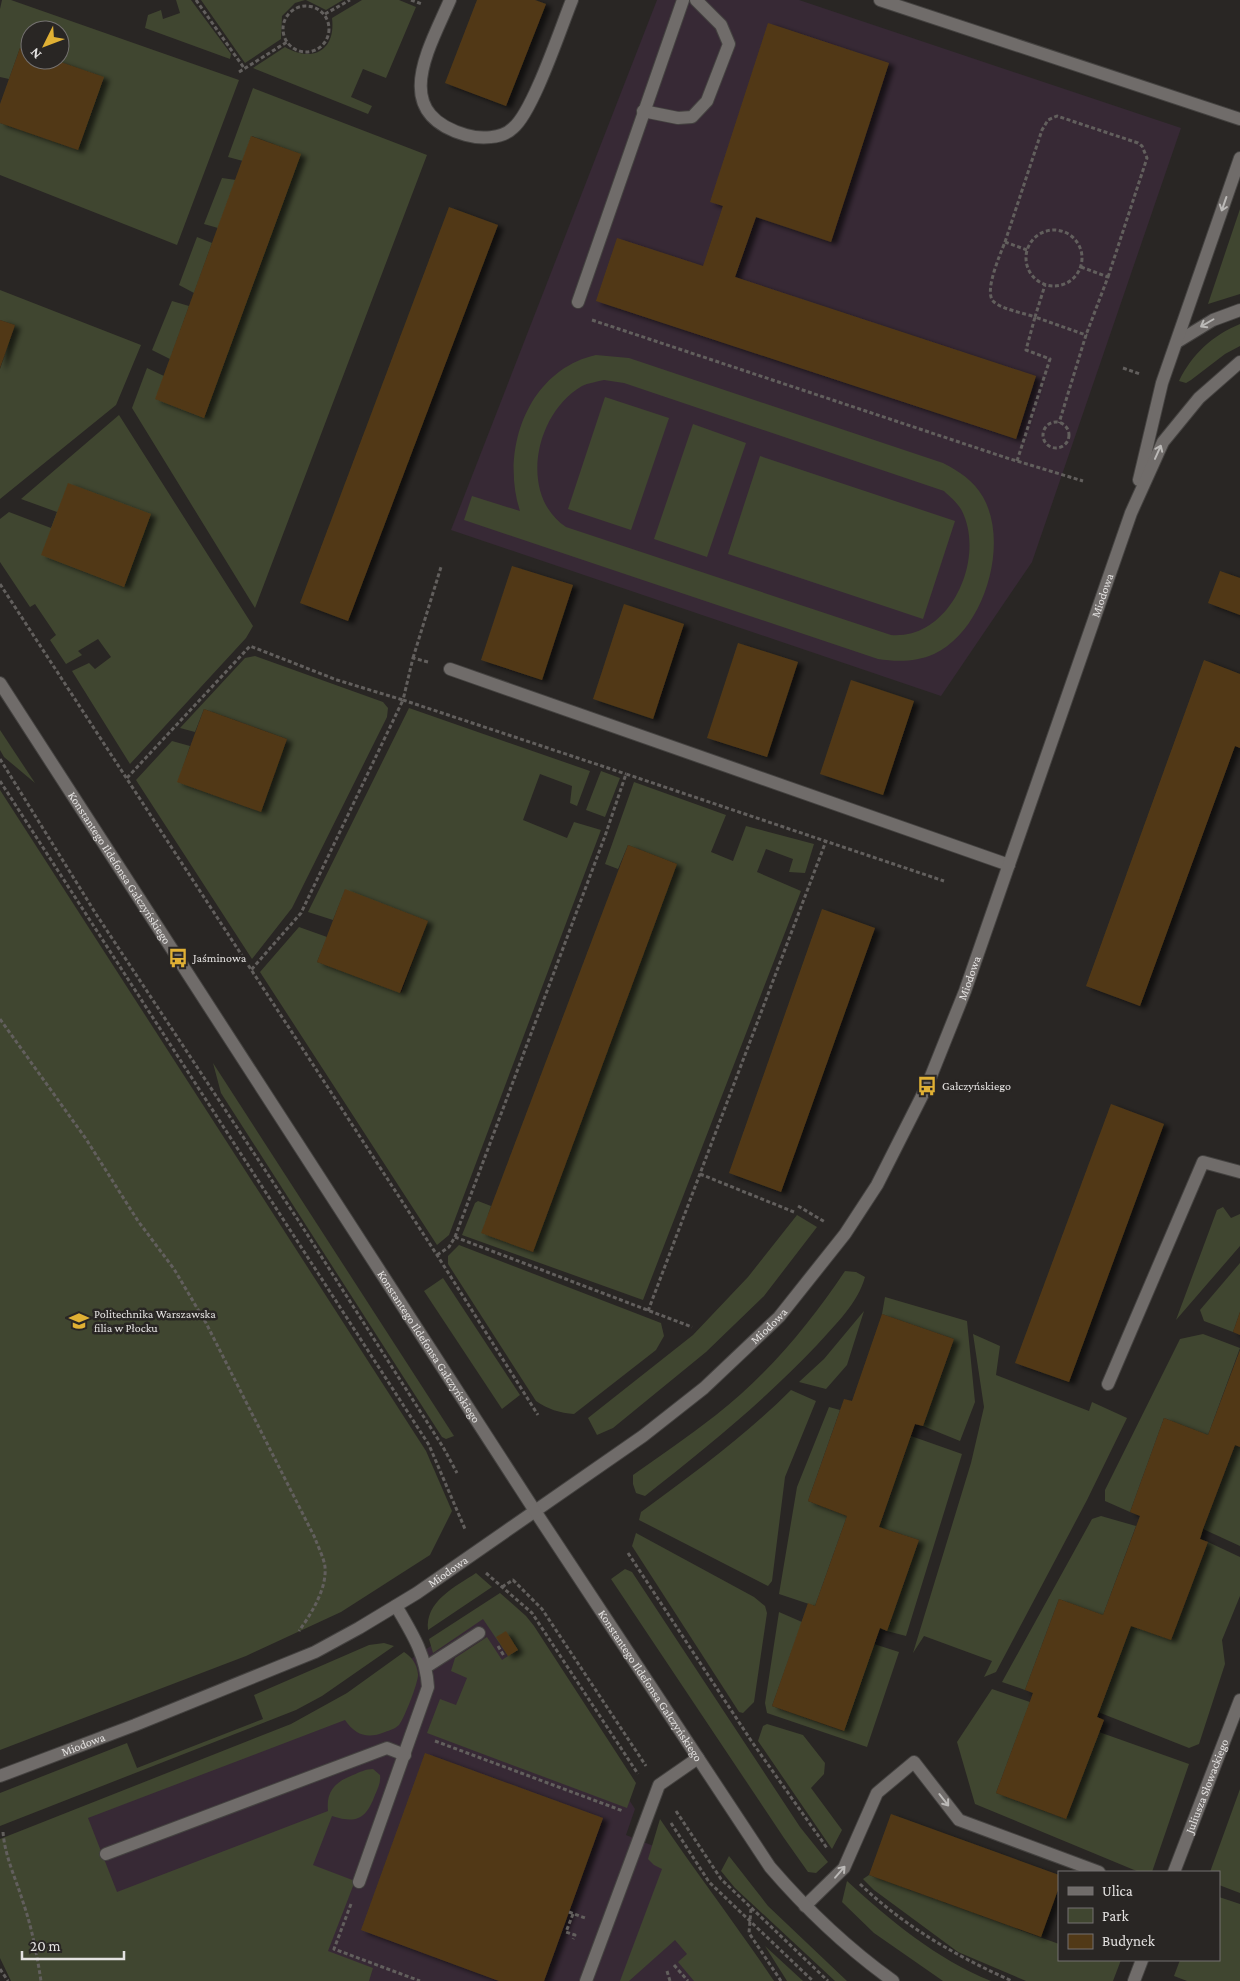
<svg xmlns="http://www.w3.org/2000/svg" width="1240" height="1981" viewBox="0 0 1240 1981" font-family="'Crimson Pro',serif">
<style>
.education{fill:#372935}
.green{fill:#404630;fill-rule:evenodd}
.building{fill:#513917;filter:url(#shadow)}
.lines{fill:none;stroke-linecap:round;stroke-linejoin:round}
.service-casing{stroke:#444240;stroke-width:14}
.minor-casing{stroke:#444240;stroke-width:14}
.tertiary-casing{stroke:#444240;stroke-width:14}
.path{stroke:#625f5d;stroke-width:3;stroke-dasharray:4 2.5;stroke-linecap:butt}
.service{stroke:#706c6a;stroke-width:12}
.minor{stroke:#706c6a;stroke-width:12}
.tertiary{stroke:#706c6a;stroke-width:12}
.oneway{stroke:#bbb9b7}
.labels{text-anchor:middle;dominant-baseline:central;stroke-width:5;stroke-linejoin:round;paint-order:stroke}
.street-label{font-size:12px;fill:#e4e2e1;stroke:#292624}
.poi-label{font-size:12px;fill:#e4e2e1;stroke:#292624;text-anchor:start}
</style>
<defs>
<filter id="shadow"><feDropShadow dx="5.5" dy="3" stdDeviation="2.5" flood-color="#0009"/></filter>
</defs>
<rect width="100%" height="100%" fill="#292624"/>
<g class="education">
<polygon points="657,0 799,0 1181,128 1032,562 941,696 451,530"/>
<polygon points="500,1601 635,1809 626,1835 661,1849 747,1981 138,1981 8,1841 305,1728"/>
</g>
<g class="green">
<polygon points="2,0 11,0 239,80 177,245 0,175 0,123 78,150 103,77 55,60 60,60 60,30 30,30 30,51 20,48 9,79 0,77 0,9"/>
<polygon points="176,0 191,0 231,54 230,59 145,28 148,15 161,10 163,19 180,13"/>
<polygon points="201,0 305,0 295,3 282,16 281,39 245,63"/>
<polygon points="306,0 343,0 326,10"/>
<path d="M362 0H399L416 7 386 78 363 69 351 97 372 106 368 114 253 68 285 47C312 63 336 51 332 18Z"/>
<polygon points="253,88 427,155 255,608 132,408 147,368 164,376 156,399 204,417 300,154 252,136 243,161 228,157"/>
<polygon points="222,178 236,180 218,228 204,224"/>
<polygon points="1240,209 1240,294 1208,304"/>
<polygon points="197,237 212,243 194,293 179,285"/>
<polygon points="0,290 141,345 116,405 0,499 0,369 15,325 0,320"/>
<polygon points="172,301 189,306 170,359 152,350"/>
<path d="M1240 324V346L1225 354 1191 380 1186 383 1179 381C1192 354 1213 335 1240 324Z"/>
<path d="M596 355 629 358 943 463C960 472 973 480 983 497 1010 544 984 631 934 654 916 662 897 662 878 659L464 520 472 496 520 511C500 450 528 370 596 355ZM604 380 624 383 944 491C950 497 958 503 962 511 986 559 950 640 891 635L566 527C518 495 535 413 582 386 588 383 596 382 604 380Z"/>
<polygon points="605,397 669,418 631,530 568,509"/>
<polygon points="119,415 253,626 246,638 130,764 72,671 89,663 95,669 111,657 98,639 78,651 82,655 66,664 50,640 56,635 35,604 30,607 0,562 0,519 9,512 51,528 57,512 21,499"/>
<polygon points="693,424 746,443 707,557 654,539"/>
<polygon points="760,456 955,521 923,619 728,554"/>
<polygon points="255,656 383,702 388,708 387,717 292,908 252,959 136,780 172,741 190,746 178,782 261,812 287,739 204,709 195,732 180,728 245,658"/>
<polygon points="409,708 590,771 577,806 570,803 572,786 540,774 523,820 567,838 574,822 601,830 449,1235 437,1245 260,972 299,927 327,937 317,962 401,993 428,921 345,890 333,920 308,912"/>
<polygon points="0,730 35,783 4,757 0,750"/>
<polygon points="601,771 620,778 605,817 586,810"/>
<polygon points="634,782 726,815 711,852 733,861 746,826 814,844 805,873 789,872 793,859 766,849 757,872 801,891 643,1300 462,1235 475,1203 478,1201 491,1206 482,1233 533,1252 677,864 628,845 618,869 605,864"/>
<polygon points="0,790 426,1451 452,1511 430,1555 341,1612 246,1656 0,1750"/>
<polygon points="213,1063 454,1436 446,1439 442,1437 221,1093"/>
<polygon points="1223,1207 1231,1218 1240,1214 1240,1246 1176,1320 1217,1210"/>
<polygon points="797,1215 817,1227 764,1296 706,1352 613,1428 597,1435 588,1418 693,1335 748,1277"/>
<path d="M459 1245 661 1323 664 1336 656 1350 574 1414C560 1413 547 1409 536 1401L448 1264V1256Z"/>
<polygon points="1240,1263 1240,1312 1233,1332 1204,1321 1200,1310"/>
<path d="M845 1271 856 1272 865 1277C858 1303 835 1325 817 1345 763 1402 706 1448 645 1496L636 1493 633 1484V1475C661 1455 689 1436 716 1415 767 1375 809 1325 845 1271Z"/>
<polygon points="443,1278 520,1395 502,1409 424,1291"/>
<polygon points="885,1297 967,1321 975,1402 960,1441 923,1426 954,1339 882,1314"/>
<polygon points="864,1311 847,1365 826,1389 799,1382 824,1359"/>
<polygon points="973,1334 1000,1346 996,1375 1089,1411 1092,1402 1127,1418 1087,1500 996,1672 984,1677 992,1661 924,1636 913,1653 971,1463 984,1407"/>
<polygon points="1203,1334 1240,1348 1208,1435 1164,1418 1130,1512 1105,1501 1105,1490 1180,1339"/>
<path d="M791 1390 816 1401 785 1477 772 1581 768 1586 639 1520 641 1512C694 1473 745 1436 791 1390Z"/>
<polygon points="829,1407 840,1410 808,1501 847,1516 815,1606 779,1594 797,1487"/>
<polygon points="911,1436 962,1454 906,1636 887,1631 919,1540 879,1527"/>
<polygon points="1235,1445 1240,1447 1240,1546 1203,1529"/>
<polygon points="1101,1516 1136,1526 1103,1615 1059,1599 1025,1690 1002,1682 1092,1519"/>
<polygon points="636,1533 754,1597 765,1606 767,1613 754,1702 743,1713 739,1712 632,1546"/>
<polygon points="1208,1542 1240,1557 1240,1596 1222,1640 1225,1664 1199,1744 1189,1748 1098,1712 1131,1626 1171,1640"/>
<polygon points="625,1569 632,1572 800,1827 828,1862 816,1873 808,1872 784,1838 611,1579"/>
<path d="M476 1573 492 1587 428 1630C425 1601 455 1587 476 1573Z"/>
<polygon points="500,1593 526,1616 534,1626 636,1783 627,1808 427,1733 440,1699 456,1705 467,1678 451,1671 455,1658 487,1637 502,1660 508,1656 483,1619 433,1653 429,1639"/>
<polygon points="779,1612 802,1622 772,1706 843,1731 874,1644 899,1652 867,1747 767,1713 765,1703"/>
<polygon points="384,1643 394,1646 322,1696 296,1710 0,1826 0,1793 127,1743 137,1768 263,1719 254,1695 369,1645"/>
<path d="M404 1652C412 1657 417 1664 418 1674 419 1681 404 1719 399 1725 395 1729 390 1730 385 1732 368 1739 356 1736 345 1720L88 1818 117 1892 328 1811C326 1791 335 1782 353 1775 360 1772 366 1769 373 1769L380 1775C381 1782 378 1788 375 1795 366 1819 357 1824 332 1816L313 1865 355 1881 328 1951 373 1968 369 1981H11L0 1958V1839L291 1724 347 1693Z"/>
<polygon points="992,1689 1030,1702 996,1793 1066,1819 1099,1732 1189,1764 1152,1872 1139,1872 975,1804 957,1742"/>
<polygon points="767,1724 803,1735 825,1763 824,1774 811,1788 842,1830 832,1849 758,1741 763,1726"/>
<polygon points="1240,1789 1240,1893 1219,1885 1219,1872 1210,1872"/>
<path d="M660 1819C697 1874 737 1926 774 1981H694L678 1962 687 1954 675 1940 629 1981H620L662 1869 654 1865 648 1859Z"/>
<polygon points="729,1856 768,1906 847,1981 835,1981 735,1888 721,1871"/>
<polygon points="869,1875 1059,1944 1059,1960 1121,1960 1113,1981 1026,1981 958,1952 874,1890 863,1879"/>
<path d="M847 1881C891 1921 936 1959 991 1981H943L874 1933 842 1902Z"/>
<polygon points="1219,1897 1240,1904 1240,1981 1187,1981 1174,1976 1180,1960 1219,1960"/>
<polygon points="765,1946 803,1981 787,1981"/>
</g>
<g class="building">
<polygon points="477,0 535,0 546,4 506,106 445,83"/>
<polygon points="768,23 889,63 831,242 756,217 735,277 1036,376 1016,439 596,301 617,238 703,266 723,206 710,202"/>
<polygon points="20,48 30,51 30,60 55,60 104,77 78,150 0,123 0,104"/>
<polygon points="251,136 301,154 204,418 155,399"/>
<polygon points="449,207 498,225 348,621 300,603"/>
<polygon points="0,320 15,325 0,368"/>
<polygon points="68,483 151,514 124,587 41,555"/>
<polygon points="512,566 573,585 542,680 481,660"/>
<polygon points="1220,571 1240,578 1240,615 1208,603"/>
<polygon points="624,604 684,624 653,719 593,699"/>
<polygon points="738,643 798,662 767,757 707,738"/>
<polygon points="1204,660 1240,674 1240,748 1235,746 1140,1006 1086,986"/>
<polygon points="851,680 914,701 883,795 820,774"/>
<polygon points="204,709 287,739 261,812 177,782"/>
<polygon points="628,845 677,864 533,1252 481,1233"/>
<polygon points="345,889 428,921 400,993 317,962"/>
<polygon points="822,909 875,928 781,1192 729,1173"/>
<polygon points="1111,1104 1164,1124 1069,1382 1015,1363"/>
<polygon points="1240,1312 1240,1335 1233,1332"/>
<polygon points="882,1314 954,1339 923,1426 915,1424 879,1527 919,1540 887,1631 880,1628 844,1731 772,1706 808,1603 815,1606 847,1516 808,1501 844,1399 852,1401"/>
<polygon points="1240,1350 1240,1447 1235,1445 1203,1529 1200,1539 1208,1542 1171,1640 1131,1626 1097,1717 1104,1720 1066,1819 996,1793 1033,1693 1025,1690 1059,1599 1103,1615 1140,1516 1130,1512 1164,1418 1208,1435"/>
<polygon points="506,1631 518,1650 508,1656 496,1637"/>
<polygon points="425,1753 603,1818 544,1981 499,1981 361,1930"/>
<polygon points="891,1814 1059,1875 1059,1887 1041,1937 869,1875"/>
</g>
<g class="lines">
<defs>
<g id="service">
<path d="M450 0C429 49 389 113 466 135 480 139 502 139 513 128 533 112 561 27 572 0"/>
<polyline points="643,111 678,118 692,117 707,101 729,44 721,25 696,0"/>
<polyline points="578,302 683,0"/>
<polyline points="450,669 1009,865"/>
<polyline points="1108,1384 1203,1162 1240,1172"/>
<polyline points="426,1667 479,1633"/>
<polyline points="106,1854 387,1748 405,1755"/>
<path d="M359 1882 428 1687C426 1655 412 1633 396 1606"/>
<polyline points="805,1906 844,1868 877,1793 914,1762 959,1820 1099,1872"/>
<polyline points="586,1981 659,1785 698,1758"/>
</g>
<g id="minor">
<polyline points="880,0 1240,119"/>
<polyline points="1177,342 1213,320 1240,310"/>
<polyline points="1139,480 1162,383 1240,158"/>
<path id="s1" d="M0 1776 135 1725 315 1652 359 1628 417 1593 643 1436 704 1388 779 1317 845 1234 877 1185 927 1086 965 991 1131 513 1163 442 1199 398 1240 362"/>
<path id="s2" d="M1174 1872 1240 1700"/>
<polyline points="1134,1981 1142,1960"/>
</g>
<g id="tertiary">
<path id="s3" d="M0 683 535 1511 770 1867C807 1910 847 1948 893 1981"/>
</g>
</defs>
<use href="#service" class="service-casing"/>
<use href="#minor" class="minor-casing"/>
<use href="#tertiary" class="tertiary-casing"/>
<g class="path">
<polyline points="196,0 244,68"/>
<polyline points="411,0 422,4"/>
<circle cx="306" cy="29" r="23"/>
<polyline points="325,14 350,0"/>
<polyline points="239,72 287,42"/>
<circle cx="1054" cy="258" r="28"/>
<polyline points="1005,242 1042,130 1048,120 1057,116 1138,143 1142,146 1147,158 1108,277"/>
<path d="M1027 250 1005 242C1000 255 983 293 994 302 1004 310 1024 313 1035 317L1045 285"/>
<polyline points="1081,267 1108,277 1086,335"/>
<polyline points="592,320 1007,458 1083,481"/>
<polyline points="1123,368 1140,374"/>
<circle cx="1056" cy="435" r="13"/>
<polyline points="1017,461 1050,359 1026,350 1035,317 1086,335 1059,423"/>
<polyline points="0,584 437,1255 538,1415"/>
<polyline points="413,658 441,567"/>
<polyline points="428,662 413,658 403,700 626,774"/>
<polyline points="0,759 96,914 298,1220 443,1447 457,1473"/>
<polyline points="127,778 250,646 337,680 403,700 301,913 251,970"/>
<polyline points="0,781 429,1445 465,1529"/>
<path d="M0 1019 86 1139 138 1221 174 1269 206 1323 315 1538C318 1547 324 1558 325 1567 327 1589 311 1614 299 1631"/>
<polyline points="700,1174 794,1212"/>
<polyline points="798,1206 825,1222"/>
<polyline points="455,1237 605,836 626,774 944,881"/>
<polyline points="437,1255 449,1247 455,1237 692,1327"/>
<polyline points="648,1311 826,841"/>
<polyline points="628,1553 752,1742 827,1848"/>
<polyline points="486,1573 532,1613 638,1774"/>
<polyline points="502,1587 513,1580 542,1609 646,1766"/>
<polyline points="498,1646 504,1656"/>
<polyline points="435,1741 623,1811"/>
<polyline points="676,1811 721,1879 828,1981"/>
<polyline points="671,1823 709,1882 813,1981"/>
<path d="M3 1832C5 1857 16 1879 23 1902 32 1928 37 1955 41 1981"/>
<path d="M860 1884C905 1927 956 1956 1012 1981"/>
<polyline points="351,1904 334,1949 420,1981"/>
<polyline points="751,1909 749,1933 781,1981"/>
<polyline points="569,1912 585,1918"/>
<polyline points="573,1914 566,1932 575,1935 573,1939"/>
<polyline points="674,1965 688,1981"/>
<polyline points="0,1969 8,1981"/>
<polyline points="667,1971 670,1981"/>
</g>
<use href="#service" class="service"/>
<use href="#minor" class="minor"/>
<use href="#tertiary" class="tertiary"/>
</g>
<defs><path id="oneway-shaft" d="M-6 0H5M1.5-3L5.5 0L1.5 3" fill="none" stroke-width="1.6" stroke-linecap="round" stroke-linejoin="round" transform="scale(1.25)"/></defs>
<g class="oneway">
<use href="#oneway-shaft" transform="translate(1224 204) rotate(109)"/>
<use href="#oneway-shaft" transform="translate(1207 323) rotate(150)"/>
<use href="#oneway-shaft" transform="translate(1158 452) rotate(-66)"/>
<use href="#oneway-shaft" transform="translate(944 1800) rotate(52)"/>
<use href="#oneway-shaft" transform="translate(840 1872) rotate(-49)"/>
</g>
<defs>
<symbol id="bus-bare" viewBox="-9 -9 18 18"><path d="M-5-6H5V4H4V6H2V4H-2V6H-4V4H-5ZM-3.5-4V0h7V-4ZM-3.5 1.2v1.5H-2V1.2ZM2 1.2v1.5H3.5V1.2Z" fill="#e0b034" stroke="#292624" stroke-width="2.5" paint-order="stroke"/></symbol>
<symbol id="university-bare" viewBox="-9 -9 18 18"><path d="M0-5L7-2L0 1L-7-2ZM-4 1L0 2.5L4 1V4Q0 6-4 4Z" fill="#e0b034" stroke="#292624" stroke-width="2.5" paint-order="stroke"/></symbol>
</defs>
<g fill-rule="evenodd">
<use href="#bus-bare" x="164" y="944" width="28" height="28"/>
<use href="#bus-bare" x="913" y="1072" width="28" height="28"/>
<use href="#university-bare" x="65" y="1307" width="28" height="28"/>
</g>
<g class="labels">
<g class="street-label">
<text stroke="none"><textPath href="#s1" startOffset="1709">Miodowa</textPath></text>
<text stroke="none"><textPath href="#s3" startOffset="220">Konstantego Ildefonsa Gałczyńskiego</textPath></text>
<text stroke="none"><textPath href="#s1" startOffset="1304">Miodowa</textPath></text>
<text stroke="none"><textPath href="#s1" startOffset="899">Miodowa</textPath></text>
<text stroke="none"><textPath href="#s3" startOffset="790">Konstantego Ildefonsa Gałczyńskiego</textPath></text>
<text stroke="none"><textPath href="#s1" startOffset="494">Miodowa</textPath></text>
<text stroke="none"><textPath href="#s3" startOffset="1195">Konstantego Ildefonsa Gałczyńskiego</textPath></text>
<text stroke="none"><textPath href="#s1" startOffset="89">Miodowa</textPath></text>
<text stroke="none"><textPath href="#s2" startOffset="92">Juliusza Słowackiego</textPath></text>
</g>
<g class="poi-label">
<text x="193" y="958">Jaśminowa</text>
<text x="942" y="1086">Gałczyńskiego</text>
<text x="94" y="1314">Politechnika Warszawska<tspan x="94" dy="14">filia w Płocku</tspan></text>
</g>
</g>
<rect x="1058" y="1871" width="162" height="90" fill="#292624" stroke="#747170"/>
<rect x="1068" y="1887" width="25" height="8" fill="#706c6a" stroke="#747170"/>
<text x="1102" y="1896" font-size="15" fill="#e4e2e1">Ulica</text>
<rect x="1068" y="1908" width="25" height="15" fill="#404630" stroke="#747170"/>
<text x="1102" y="1921" font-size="15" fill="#e4e2e1">Park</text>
<rect x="1068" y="1934" width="25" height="15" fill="#513917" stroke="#747170"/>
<text x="1102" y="1946" font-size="15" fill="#e4e2e1">Budynek</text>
<g transform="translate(45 45) rotate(228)"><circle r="24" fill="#292624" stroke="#747170"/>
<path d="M0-4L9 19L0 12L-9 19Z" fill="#e0b034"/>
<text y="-8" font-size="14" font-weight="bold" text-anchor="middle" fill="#e4e2e1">N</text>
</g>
<path d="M22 1951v8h102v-8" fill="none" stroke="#e4e2e1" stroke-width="2.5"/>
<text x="30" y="1951" font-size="15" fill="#e4e2e1" stroke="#292624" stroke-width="4" paint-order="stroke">20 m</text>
</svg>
